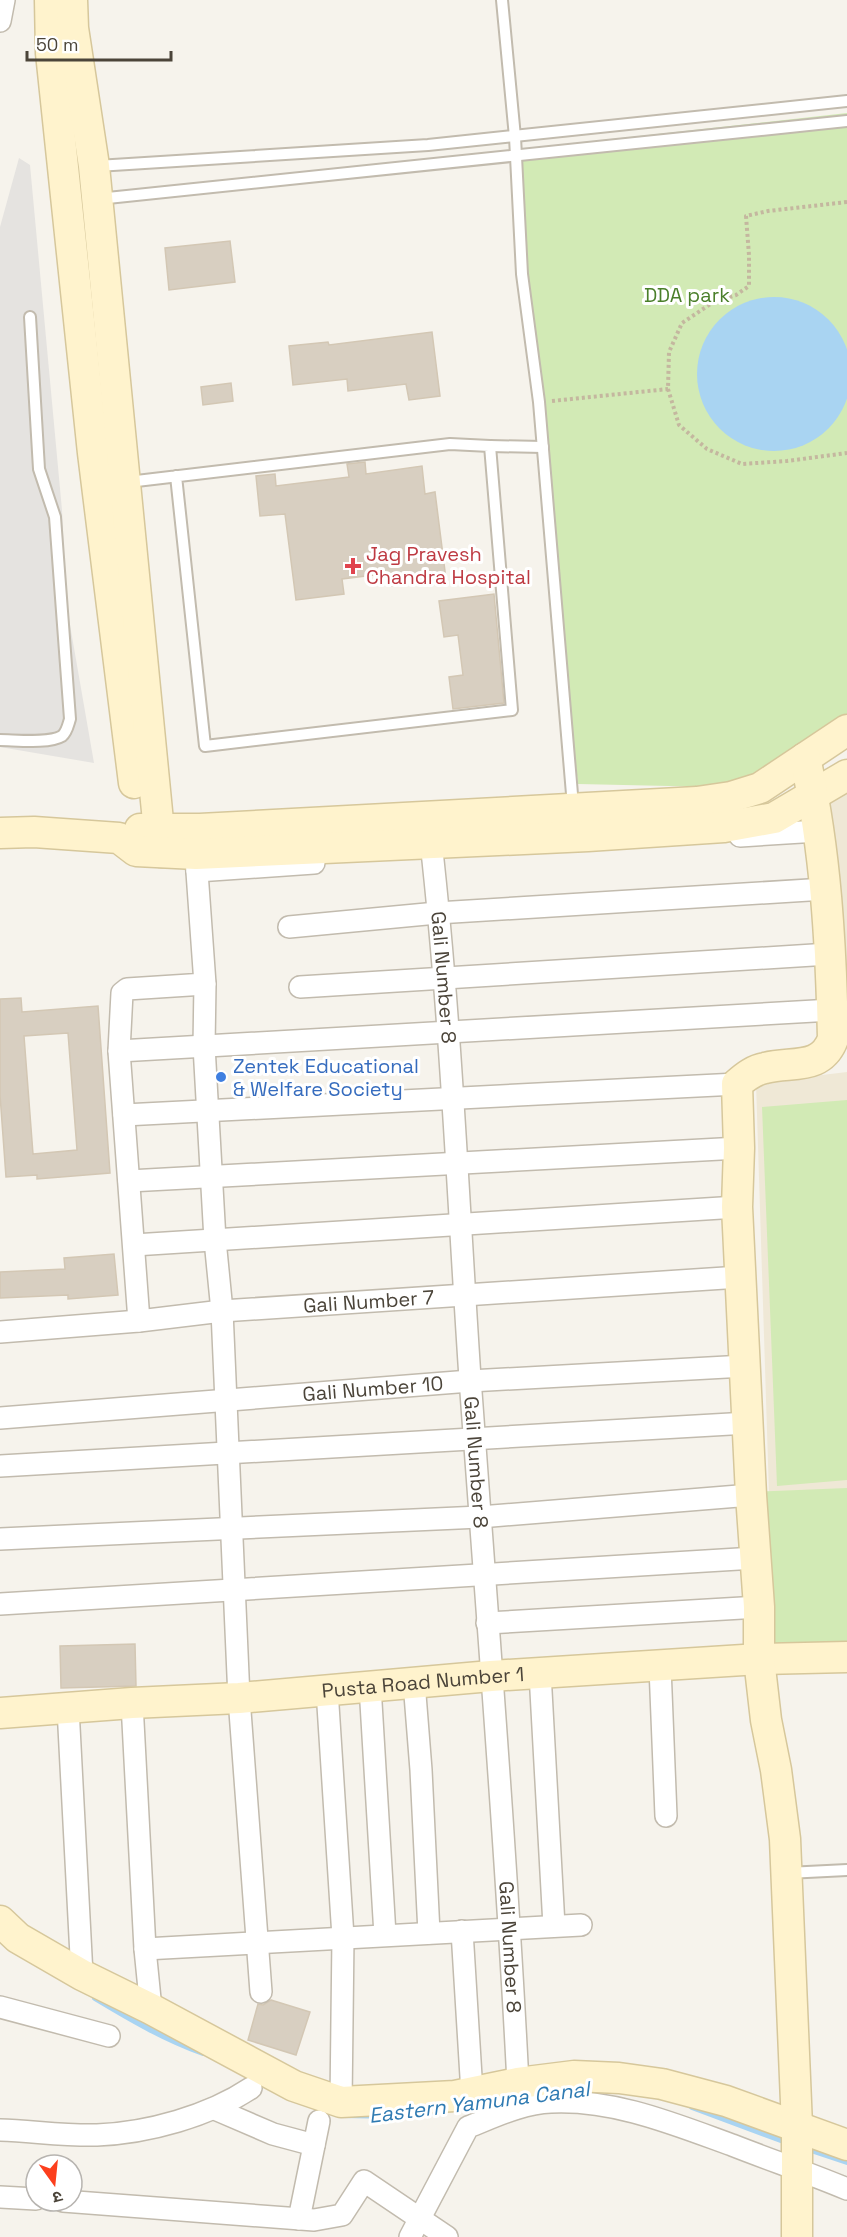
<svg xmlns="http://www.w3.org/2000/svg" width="847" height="2237" viewBox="0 0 847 2237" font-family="'Space Grotesk','Noto Sans Devanagari',sans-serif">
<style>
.education{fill:#efe8d6}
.green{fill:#d2eab5}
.parking{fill:#e5e3e0}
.water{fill:#a9d4f2}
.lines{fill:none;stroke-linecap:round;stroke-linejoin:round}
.stream{stroke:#a9d4f2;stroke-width:6}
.building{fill:#d8cfc1;stroke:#d3c7b4;stroke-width:1.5;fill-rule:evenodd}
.lane-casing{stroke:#c2bbae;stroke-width:14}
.street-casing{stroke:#c2bbae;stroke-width:24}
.secondary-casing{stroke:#d6c79b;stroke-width:33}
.path{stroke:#c4b79f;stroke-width:4;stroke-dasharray:3 3;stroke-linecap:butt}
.lane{stroke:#fff;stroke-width:10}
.street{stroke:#fff;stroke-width:21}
.secondary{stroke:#fff3cd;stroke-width:30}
.health-dot{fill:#e0444e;stroke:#fff;stroke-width:2}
.shop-dot{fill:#3f7fe0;stroke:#fff;stroke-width:2}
.labels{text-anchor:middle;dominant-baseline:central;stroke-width:6;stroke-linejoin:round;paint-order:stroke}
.park-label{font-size:20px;fill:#4a7f2a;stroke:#fff}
.health-label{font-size:20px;fill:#be3a42;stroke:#fff;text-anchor:start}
.street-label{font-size:20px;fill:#4b4439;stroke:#fff}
.shop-label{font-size:20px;fill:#366cbe;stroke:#fff;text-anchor:start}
.water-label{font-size:21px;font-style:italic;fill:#2e7ab2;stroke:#fff}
</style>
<rect width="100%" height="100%" fill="#f6f3ec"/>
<g class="education">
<polygon points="847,790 847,1003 830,803"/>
<polygon points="847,1072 847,1490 769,1494 756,1083"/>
</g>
<g class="green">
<polygon points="847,113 847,723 760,788 578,784 536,403 512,150"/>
<polygon points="847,1100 847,1480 777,1486 762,1107"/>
<polygon points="847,1488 847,1655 758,1655 752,1492"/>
</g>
<polygon class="parking" points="19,158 30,165 62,510 66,602 94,763 0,747 0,227"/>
<circle class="water" cx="774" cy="374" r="77"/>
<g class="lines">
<g class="stream">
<path d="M95 1998C130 2019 164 2039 203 2053"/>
<polyline points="692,2107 789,2143"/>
<polyline points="343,2115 396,2116 435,2112"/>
<polyline points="805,2148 847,2162"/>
</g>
</g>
<g class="building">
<polygon points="230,241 235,282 169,290 165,248"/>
<polygon points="432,332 440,396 409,400 406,384 348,391 347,379 293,385 289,346 328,342 329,345"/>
<polygon points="231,383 233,401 203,405 201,387"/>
<polygon points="365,462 366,474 422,466 425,494 435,492 446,579 392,586 390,573 342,579 344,594 296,600 285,514 260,516 256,476 275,474 276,486 349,477 347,464"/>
<polygon points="494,594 504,703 453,709 449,677 463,675 458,635 444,637 439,601"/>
<path d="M21 998 22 1012 98 1006 110 1173 37 1179V1175L6 1177 0 1095V999ZM68 1033 77 1150 33 1154 24 1036Z"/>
<polygon points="114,1254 118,1295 68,1299 68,1295 0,1298 0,1272 65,1269 64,1258"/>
<polygon points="135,1644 136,1686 61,1688 60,1646"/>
<polygon points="271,2000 310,2012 296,2055 248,2040 258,2004 263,2005"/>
</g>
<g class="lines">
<defs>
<g id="lane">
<polyline points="502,0 515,137 522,274 539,402 573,806"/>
<polyline points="97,166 428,145 847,101"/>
<polyline points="98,199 847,121"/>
<polyline points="490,446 543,447"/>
<polyline points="128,482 450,444 490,446 512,710 205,746 176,476"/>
<path d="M0 740C15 740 49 744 62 736 67 732 68 725 70 719L55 517 39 469 30 317"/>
<polyline points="787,1873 847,1870"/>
</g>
<g id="street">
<polyline points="0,21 4,0"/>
<polyline points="740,836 818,831"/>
<path id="s1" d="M431 842C451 1020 458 1200 470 1378 487 1613 506 1848 518 2083"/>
<polyline points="197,871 314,863"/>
<polyline points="289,927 437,913 825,889"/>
<polyline points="205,984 204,1046 215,1240 222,1311 239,1698 261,1992"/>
<polyline points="300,987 829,954"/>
<polyline points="119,1051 832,1010"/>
<polyline points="124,1115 737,1084"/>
<polyline points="129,1181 739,1148"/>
<polyline points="134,1245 737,1207"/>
<polyline points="139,1321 119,1051 122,993 127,989 205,984 196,858"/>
<path id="s2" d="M0 1332 139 1321 222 1311 740 1277"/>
<path id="s3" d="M0 1418 470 1381 745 1366"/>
<polyline points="0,1466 748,1423"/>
<polyline points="0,1539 480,1517 751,1495"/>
<polyline points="0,1604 755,1558"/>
<polyline points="487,1623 759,1607"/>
<polyline points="660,1667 666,1816"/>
<polyline points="540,1673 554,1926"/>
<polyline points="414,1682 421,1770 429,1933"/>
<polyline points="370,1686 385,1935"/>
<polyline points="327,1690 343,1937 341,2102"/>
<polyline points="132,1703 145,1949 151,2009"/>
<polyline points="68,1708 82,1975"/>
<polyline points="462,1931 472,2093"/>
<polyline points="145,1949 581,1925"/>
<polyline points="0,2007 109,2036"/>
<polyline points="215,2109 273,2134 314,2145"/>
<path d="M0 2130C32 2131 65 2136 97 2135 148 2133 209 2116 251 2088"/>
<polyline points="0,2197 36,2199"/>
<polyline points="63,2201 314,2220 342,2215 364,2181 447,2237"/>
<polyline points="299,2219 319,2121"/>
<path d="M410 2237 468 2127C494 2117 522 2103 551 2102 614 2099 674 2124 732 2145 770 2160 809 2173 847 2189"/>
</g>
<g id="secondary">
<polyline points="50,0 51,53 93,453 134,783"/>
<polyline points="72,0 73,28 94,166 161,852"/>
<polyline points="140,829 200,829 697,802 731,797 760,788 847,730"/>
<polyline points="0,833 34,832 119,838 136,851 196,854 588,836 724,827 774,818 847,775"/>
<path id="s4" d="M0 1713 132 1703 239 1698 491 1676 759 1659 847 1657"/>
<polyline points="0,1921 18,1938 82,1975 151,2009 294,2086 341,2102 455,2096 518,2083 574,2076 619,2078 662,2084 726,2101 847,2145"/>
<path d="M797 2237V2126L785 1839 776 1770 766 1720 759 1659V1607L751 1495 737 1207 739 1148 737 1084C746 1076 754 1070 765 1068 792 1061 821 1071 833 1039 831 946 826 850 805 758"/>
</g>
</defs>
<use href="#lane" class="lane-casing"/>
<use href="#street" class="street-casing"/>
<use href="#secondary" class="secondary-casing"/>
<g class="path">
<polyline points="847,202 768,211 746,216 749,255 749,286 736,295 712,303 682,323 669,352 668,389 679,425 707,449 742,464 787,461 847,453"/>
<polyline points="552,401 668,389"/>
</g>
<use href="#lane" class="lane"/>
<use href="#street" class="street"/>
<use href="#secondary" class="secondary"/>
</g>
<path class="health-dot" d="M350 557h6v6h6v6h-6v6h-6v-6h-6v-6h6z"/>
<circle class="shop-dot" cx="221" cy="1077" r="6"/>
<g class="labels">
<g class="park-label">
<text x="687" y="295">DDA park</text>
</g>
<g class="health-label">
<text x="366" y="554">Jag Pravesh<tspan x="366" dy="23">Chandra Hospital</tspan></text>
</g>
<g class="street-label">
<text stroke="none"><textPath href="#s1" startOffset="136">Gali Number 8</textPath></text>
<text stroke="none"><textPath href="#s2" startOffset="370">Gali Number 7</textPath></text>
<text stroke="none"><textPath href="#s3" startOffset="374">Gali Number 10</textPath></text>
<text stroke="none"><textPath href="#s1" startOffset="622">Gali Number 8</textPath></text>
<text stroke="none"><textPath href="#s4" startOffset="424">Pusta Road Number 1</textPath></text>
<text stroke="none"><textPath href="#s1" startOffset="1108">Gali Number 8</textPath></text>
</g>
<g class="shop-label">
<text x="233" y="1066">Zentek Educational<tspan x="233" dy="23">&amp; Welfare Society</tspan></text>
</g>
<g class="water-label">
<text transform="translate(479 2102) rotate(-7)">Eastern Yamuna Canal</text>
</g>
</g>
<g transform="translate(54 2183) rotate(165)"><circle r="28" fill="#ffffff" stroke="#b7b4b0" stroke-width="1.5"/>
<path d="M0-4.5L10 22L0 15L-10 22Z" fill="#fc3f1d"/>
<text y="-9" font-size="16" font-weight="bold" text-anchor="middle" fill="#4b4439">उ</text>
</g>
<path d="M27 51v9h144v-9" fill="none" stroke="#4b4439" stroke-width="3"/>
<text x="36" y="51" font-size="18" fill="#4b4439" stroke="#ffffff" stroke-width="4.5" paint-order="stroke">50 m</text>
</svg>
